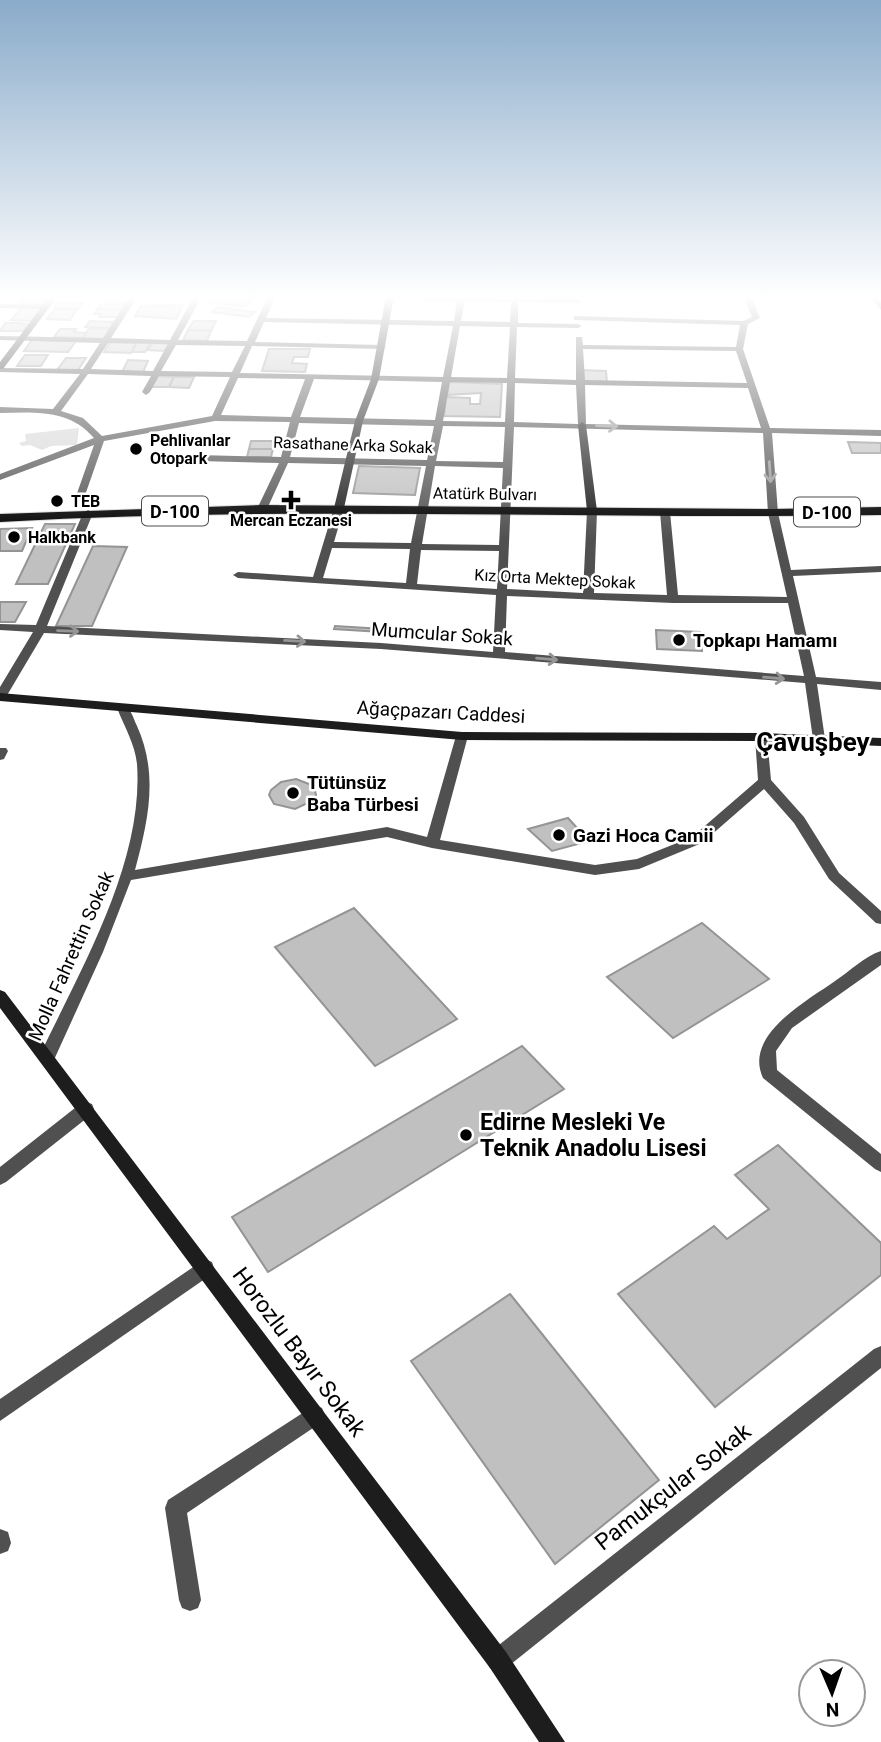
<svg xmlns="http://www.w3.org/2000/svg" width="881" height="1742" viewBox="0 0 881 1742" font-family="Roboto,sans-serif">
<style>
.green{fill:#d7d7d7}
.building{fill:#c0c0c0;stroke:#949494;stroke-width:2}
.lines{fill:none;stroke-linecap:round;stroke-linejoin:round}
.primary-casing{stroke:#dbdbdb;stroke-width:2}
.street{fill:#505050;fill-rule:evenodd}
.secondary{fill:#1d1d1d;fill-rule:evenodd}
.primary{fill:#000;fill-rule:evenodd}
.oneway{stroke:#969696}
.poi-dot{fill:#000;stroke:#fff;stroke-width:2.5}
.labels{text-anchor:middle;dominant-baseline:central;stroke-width:5;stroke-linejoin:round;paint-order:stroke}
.far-poi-label{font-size:16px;font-weight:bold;fill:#000;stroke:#fff;text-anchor:start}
.far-street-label{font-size:16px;fill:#000;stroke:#fff}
.shield{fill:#fff;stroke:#4c4c4c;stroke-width:2}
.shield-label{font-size:18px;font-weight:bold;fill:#000}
.street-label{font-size:19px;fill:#000;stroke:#fff}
.poi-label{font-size:19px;font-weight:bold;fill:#000;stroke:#fff;text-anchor:start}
.near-poi-label{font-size:23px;font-weight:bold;fill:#000;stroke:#fff;text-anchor:start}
.near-street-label{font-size:23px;fill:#000;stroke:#fff}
.district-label{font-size:26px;font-weight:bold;fill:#000;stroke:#fff}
</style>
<rect width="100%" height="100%" fill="#fff"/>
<polygon class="green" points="79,428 77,445 51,446 42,450 30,445 22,446 19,443 26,441 25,434"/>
<g class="building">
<polygon points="112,296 132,296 127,304 107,303"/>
<polygon points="215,296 238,296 255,298 244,307 208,302"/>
<polygon points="23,298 47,299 42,305 18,305"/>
<polygon points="58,302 83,303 78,309 54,308"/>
<polygon points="100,304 127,305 124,309 97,309"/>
<polygon points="183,305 176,319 135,316 141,306"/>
<polygon points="22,307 42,307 32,321 11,320"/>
<polygon points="218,307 255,312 249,317 212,312"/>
<polygon points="98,309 124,310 118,317 99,317 101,314 94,314"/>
<polygon points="54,310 76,310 70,320 47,319"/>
<polygon points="90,321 115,322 111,328 85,327"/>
<polygon points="194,321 216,321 211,331 188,330"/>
<polygon points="5,323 17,323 29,324 23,331 0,331"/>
<polygon points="89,328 111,329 105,339 83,338"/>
<polygon points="60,329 76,329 74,332 86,333 83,338 54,337"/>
<polygon points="188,330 211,331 207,341 183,340"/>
<polygon points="32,340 76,341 68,352 24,351"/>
<polygon points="110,342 136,343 131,353 104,352"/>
<polygon points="137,342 150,343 145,352 132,352"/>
<polygon points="152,343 169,344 165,351 148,350"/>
<polygon points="269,349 310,349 308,357 294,357 292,363 307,364 305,372 262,371"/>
<polygon points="25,355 48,355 41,366 17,366"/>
<polygon points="66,358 86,358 78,370 57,370"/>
<polygon points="128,360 148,361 143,372 122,372"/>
<polygon points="581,370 606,371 607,383 581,382"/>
<polygon points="155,376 174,377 169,387 150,387"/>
<polygon points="174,377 194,377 189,388 169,387"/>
<polygon points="449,382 502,384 500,417 444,416 446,397 470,398 470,404 480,404 481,393 447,395"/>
<polygon points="251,441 275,441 273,449 249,449"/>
<polygon points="848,442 881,443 881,453 852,453"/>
<polygon points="249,449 273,449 271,457 247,457"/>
<polygon points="359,466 420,468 415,495 353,493"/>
<polygon points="45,524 75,524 48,584 16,584"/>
<polygon points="32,528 22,551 0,551 0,529"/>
<polygon points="93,546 127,547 92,626 56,626"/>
<polygon points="0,602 26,602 15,622 0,622"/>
<polygon points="335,626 382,629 381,632 334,629"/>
<polygon points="656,630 700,632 702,651 657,649"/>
<polygon points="296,779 314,786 316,795 314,800 295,809 274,804 269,795 271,790 281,782"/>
<polygon points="568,818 589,841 552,851 528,829"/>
<polygon points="354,908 457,1019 375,1066 275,947"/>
<polygon points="702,923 769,979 673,1038 607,977"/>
<polygon points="522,1046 564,1089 268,1272 232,1217"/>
<polygon points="778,1145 881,1243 881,1275 715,1407 618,1294 714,1226 727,1239 769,1209 735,1175"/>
<polygon points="510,1294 659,1480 555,1564 411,1361"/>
</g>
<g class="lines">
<defs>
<path id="primary" d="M262 505 773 509 881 507V515C587 520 293 505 0 522V514Z"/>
</defs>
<use href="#primary" class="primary-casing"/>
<g class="street">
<path d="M130 296H138L111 338 170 340 194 296H202L178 340 247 341 268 296H276L266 318 454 321 457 301 353 298 349 296H519L577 299H580V303L518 302V323L578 324 582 326 578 328 517 327 515 378 576 380V337H582L583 345 736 347 740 325 577 320H574V316L743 321 752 317 743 296H751L760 318 748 324 743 349 770 428 881 430V436L772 433 778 513 791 570 881 566V572L793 576 816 677 881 682V690L817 684 825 739 819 743 813 739 805 683 381 649 44 633 6 697 0 701V687L33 632 0 630V624L36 625 83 513 88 510 93 513 47 626 381 643 493 652 496 595 238 578 233 575 238 572 313 577 334 508 339 505 344 508 334 542 411 543 426 466 288 463 267 509 262 512 257 509 279 463 198 461 193 458 198 455 281 457 290 422 215 421 104 441 83 501 75 499 94 445 0 480V474L94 438C70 409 34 412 0 413V407L53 409 80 374 0 372V368L83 369 100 343 0 340V336L103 338ZM465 301 511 302 510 322 461 321ZM264 322 453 326 443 377 240 373 252 346 382 349 386 347 382 345 255 342ZM460 326 510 327 507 378 451 377ZM108 343 168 344 153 371 91 369ZM176 345 245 346 232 372 161 371ZM583 349 736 351 747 383 585 380ZM88 374 151 376 142 392 146 395 150 392 159 376 230 377 212 416 102 436 83 418 61 411ZM238 378 305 379 291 417 221 415ZM314 379 442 382 435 420 300 417ZM450 382 507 383 505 422 443 421ZM515 383 576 385 578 424 514 422ZM585 385 748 388 761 428 586 424ZM299 423 434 426 427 460 290 457ZM443 426 505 427 503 462 436 461ZM514 427 763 433 768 513 787 597 678 595 670 512 665 509 660 512 667 595 594 593 597 511 592 508 587 511 583 593 507 589ZM435 466 503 468 499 545 422 544ZM332 548 410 549 406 583 323 578ZM421 550 499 551 497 589 417 584ZM507 596 673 603H788L804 676 505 652Z"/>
<polygon points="869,296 877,296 881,302 881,310"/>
<polygon points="0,304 46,305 50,307 46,309 0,308"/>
<path d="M123 704C131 708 133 718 137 726 159 775 148 821 135 870L387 827 427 837 456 736 462 732 468 736 440 840 595 865 637 859 692 837 758 780 755 737 761 733 767 737 771 780 804 817 839 873 881 911V924L876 923 829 879 794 823 764 789 702 843 639 869 595 875 432 848 387 837 131 880 103 952 53 1062 47 1063 41 1062 39 1057C80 970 144 863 137 764 135 744 124 726 117 708Z"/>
<polygon points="0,748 6,748 8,751 4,759 0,760"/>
<path d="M881 951V965L792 1028 776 1051 777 1070 881 1154V1172L875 1169 763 1078C743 1035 807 1001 835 981 849 972 865 956 881 951Z"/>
<polygon points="86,1102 92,1104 94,1109 92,1114 6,1182 0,1185 0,1167 80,1104"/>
<polygon points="205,1259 212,1262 214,1268 212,1274 0,1421 0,1399"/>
<polygon points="881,1346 881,1368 506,1668 498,1672 490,1668 486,1660 490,1652 874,1349"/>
<polygon points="315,1405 322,1408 325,1415 322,1422 187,1513 201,1600 198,1608 190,1611 182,1608 179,1600 165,1508 168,1500"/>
<polygon points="0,1529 8,1532 11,1543 8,1551 0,1554"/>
</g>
<g class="secondary">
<polygon points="50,296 58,296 3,369 0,369 0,362"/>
<polygon points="386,296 394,296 379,379 363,421 344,508 339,511 334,508 355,421 371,379"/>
<polygon points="582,422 586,425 597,511 592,514 587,511 578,425"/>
<polygon points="0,693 462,732 761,733 881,738 881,746 761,741 462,740 0,701"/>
<polygon points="0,990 5,992 506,1652 565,1742 539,1742 490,1668 0,1008"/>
</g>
<use href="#primary" class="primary"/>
</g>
<defs><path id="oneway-shaft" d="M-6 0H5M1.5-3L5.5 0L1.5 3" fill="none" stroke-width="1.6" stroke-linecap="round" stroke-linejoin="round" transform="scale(1.75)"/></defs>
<g class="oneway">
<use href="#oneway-shaft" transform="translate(607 426) rotate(2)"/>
<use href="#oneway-shaft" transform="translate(770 472) rotate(86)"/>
<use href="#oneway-shaft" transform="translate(68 631) rotate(2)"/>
<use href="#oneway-shaft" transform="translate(295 641) rotate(3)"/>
<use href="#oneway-shaft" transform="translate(547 659) rotate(5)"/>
<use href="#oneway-shaft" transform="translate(774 678) rotate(5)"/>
</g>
<linearGradient id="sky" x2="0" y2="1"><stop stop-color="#8aabca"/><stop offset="0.55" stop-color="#fff"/><stop offset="1" stop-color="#fff" stop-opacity="0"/></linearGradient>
<rect width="881" height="540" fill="url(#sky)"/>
<g class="poi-dot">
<circle cx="136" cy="449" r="7"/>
<path d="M287.5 489.5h7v7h7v7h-7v7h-7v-7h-7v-7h7z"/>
<circle cx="57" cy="501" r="7"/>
<circle cx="14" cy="537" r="7"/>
<circle cx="679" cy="640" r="7"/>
<circle cx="293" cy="793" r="7"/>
<circle cx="559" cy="835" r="7"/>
<circle cx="466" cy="1135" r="7"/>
</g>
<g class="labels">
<g class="far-poi-label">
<text x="150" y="440">Pehlivanlar<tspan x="150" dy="18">Otopark</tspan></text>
<text x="71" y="501">TEB</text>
<text x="291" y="520" text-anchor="middle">Mercan Eczanesi</text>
<text x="28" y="537">Halkbank</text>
</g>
<g class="far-street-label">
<text transform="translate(353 445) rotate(2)">Rasathane Arka Sokak</text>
<text transform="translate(485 494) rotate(1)">Atatürk Bulvarı</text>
<text transform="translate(555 579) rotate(3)">Kız Orta Mektep Sokak</text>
</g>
<g class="shield">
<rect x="142" y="496.5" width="66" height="29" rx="5"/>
<rect x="794" y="497.5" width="66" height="29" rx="5"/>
</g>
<g class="shield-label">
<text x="175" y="511">D-100</text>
<text x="827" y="512">D-100</text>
</g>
<g class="street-label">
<text transform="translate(442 634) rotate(4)">Mumcular Sokak</text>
<text transform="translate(441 712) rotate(3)">Ağaçpazarı Caddesi</text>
<text transform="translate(71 956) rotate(-66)">Molla Fahrettin Sokak</text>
</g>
<g class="poi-label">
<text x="693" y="640">Topkapı Hamamı</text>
<text x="307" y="782">Tütünsüz<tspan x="307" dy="22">Baba Türbesi</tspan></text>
<text x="573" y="835">Gazi Hoca Camii</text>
</g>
<g class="near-poi-label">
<text x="480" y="1122">Edirne Mesleki Ve<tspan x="480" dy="26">Teknik Anadolu Lisesi</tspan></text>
</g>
<g class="near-street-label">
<text transform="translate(299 1352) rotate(53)">Horozlu Bayır Sokak</text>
<text transform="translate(673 1487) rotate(-38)">Pamukçular Sokak</text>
</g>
<g class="district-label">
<text x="813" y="742">Çavuşbey</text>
</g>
</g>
<g transform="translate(832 1693) rotate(178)"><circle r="33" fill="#ffffff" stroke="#999999" stroke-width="2"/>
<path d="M0-5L12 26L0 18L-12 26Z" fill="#000000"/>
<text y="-10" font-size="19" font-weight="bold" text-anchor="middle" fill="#000000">N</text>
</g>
</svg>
